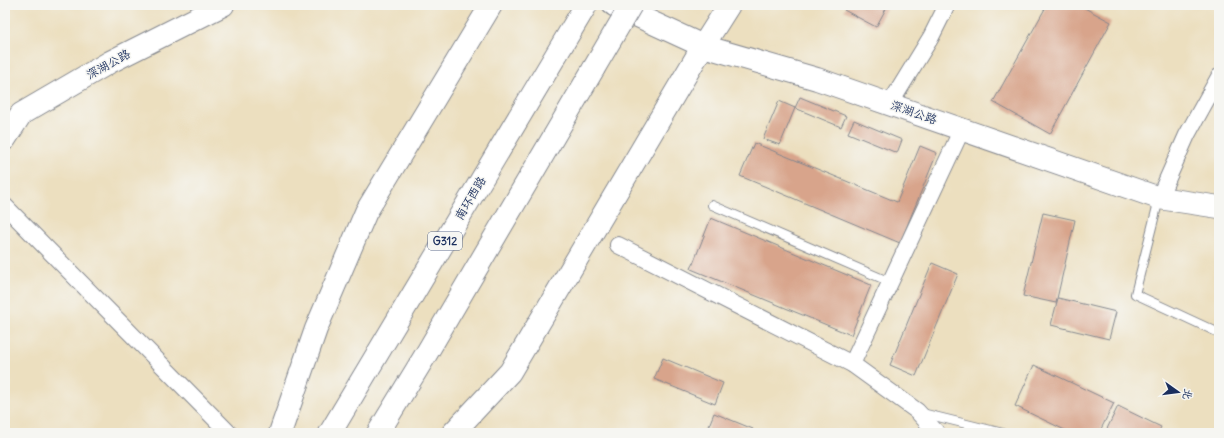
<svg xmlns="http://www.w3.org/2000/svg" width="1224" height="438" viewBox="0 0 1224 438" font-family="Delius,'LXGW WenKai TC',sans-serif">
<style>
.building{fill:#d8a48b}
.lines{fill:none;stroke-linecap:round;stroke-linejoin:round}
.lane-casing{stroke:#84878e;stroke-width:10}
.street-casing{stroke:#84878e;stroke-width:18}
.secondary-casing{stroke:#84878e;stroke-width:24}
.highway-casing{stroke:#84878e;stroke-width:24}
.lane{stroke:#fff;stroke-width:8}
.street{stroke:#fff;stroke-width:16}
.secondary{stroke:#fff;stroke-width:22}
.highway{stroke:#fff;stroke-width:22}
.highway-bridge-casing{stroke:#84878e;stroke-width:24;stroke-linecap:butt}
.highway-bridge{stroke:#fff;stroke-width:22}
.labels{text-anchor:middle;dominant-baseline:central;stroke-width:3;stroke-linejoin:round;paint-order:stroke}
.shield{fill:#f6f6f2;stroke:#5d6b8a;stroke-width:1}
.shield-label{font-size:11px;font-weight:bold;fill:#1b2f5e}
.street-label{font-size:12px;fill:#1b2f5e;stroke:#f6f6f2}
</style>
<rect width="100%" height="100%" fill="#f6f6f2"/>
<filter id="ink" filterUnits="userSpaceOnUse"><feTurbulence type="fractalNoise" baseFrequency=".025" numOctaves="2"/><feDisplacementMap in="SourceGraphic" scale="8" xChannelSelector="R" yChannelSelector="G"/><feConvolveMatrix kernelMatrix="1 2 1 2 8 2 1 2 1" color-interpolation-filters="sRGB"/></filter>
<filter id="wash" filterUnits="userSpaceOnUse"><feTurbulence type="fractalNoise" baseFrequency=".012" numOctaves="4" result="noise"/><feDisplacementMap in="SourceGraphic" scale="16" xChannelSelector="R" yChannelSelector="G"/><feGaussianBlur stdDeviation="0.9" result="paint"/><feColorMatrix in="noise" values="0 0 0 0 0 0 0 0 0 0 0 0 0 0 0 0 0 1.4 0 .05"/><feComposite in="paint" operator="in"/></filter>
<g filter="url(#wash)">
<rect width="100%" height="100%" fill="#ecdfbf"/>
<g id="blocks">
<g class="building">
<polygon points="847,5 888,5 876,27 844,10"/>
<polygon points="1047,5 1079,5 1111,22 1050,134 993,102"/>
<polygon points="800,97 846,116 841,127 795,108 780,145 763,139 779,101 795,108"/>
<polygon points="854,120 902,140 897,153 848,133"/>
<polygon points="754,143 897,202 920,146 937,153 900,243 740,176"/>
<polygon points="1043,213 1075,220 1056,303 1023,296"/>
<polygon points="711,218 871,285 851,335 691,269"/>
<polygon points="932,263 958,274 916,376 890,365"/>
<polygon points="1058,298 1116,312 1109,339 1051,325"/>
<polygon points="663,358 723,383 715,404 654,379"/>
<polygon points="1034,365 1114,403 1099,433 1071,433 1015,406"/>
<polygon points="1118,406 1161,427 1158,433 1105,433"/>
<polygon points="714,413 753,429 751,433 706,433"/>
</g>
</g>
</g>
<g filter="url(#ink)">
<use href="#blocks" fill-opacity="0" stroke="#84878e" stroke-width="1"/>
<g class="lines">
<defs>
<g id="lane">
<polyline points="1159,199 1135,294 1219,333"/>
<polyline points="712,205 890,282"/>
<polyline points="922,413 1003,433"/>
</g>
<g id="street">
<polyline points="890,104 931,37 947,5"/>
<polyline points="1159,198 1187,135 1219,77"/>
<polyline points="5,206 229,433"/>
<polyline points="618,245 852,364 917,411 937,433"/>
<polyline points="852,364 962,129"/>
</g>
<g id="secondary">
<polyline points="614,5 703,46 817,79 1159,198 1219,207"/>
<polyline points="5,139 21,114 110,62 223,5"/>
</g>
<g id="highway">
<polyline points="280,433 316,329 366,212 491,5"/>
<polyline points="330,433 586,5"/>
<polyline points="378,433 425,356 594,68"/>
<polyline points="453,433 510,372 703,46 729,5"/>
</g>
</defs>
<use href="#lane" class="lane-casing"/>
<use href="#street" class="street-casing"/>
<use href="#secondary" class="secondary-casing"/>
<use href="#highway" class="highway-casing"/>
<use href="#lane" class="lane"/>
<use href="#street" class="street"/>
<use href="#secondary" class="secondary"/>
<use href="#highway" class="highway"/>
<defs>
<polyline id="highway-bridge" points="594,68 631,5"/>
</defs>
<use href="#highway-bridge" class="highway-bridge-casing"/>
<use href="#highway-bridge" class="highway-bridge"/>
</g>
</g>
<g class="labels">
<rect class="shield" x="428" y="232" width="34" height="18" rx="3"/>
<g class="shield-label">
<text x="445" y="241">G312</text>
</g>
<g class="street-label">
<text transform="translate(108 64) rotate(-29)">深湖公路</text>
<text transform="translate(914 112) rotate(19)">深湖公路</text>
<text transform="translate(470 198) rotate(-59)">南环西路</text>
</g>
</g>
<rect width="1224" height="438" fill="none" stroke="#f6f6f2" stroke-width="20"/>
<g transform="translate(1178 392) rotate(104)" stroke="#f6f6f2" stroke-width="3" paint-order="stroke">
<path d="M0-3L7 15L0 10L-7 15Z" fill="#1b2f5e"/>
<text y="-6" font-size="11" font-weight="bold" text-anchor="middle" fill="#1b2f5e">北</text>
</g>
</svg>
